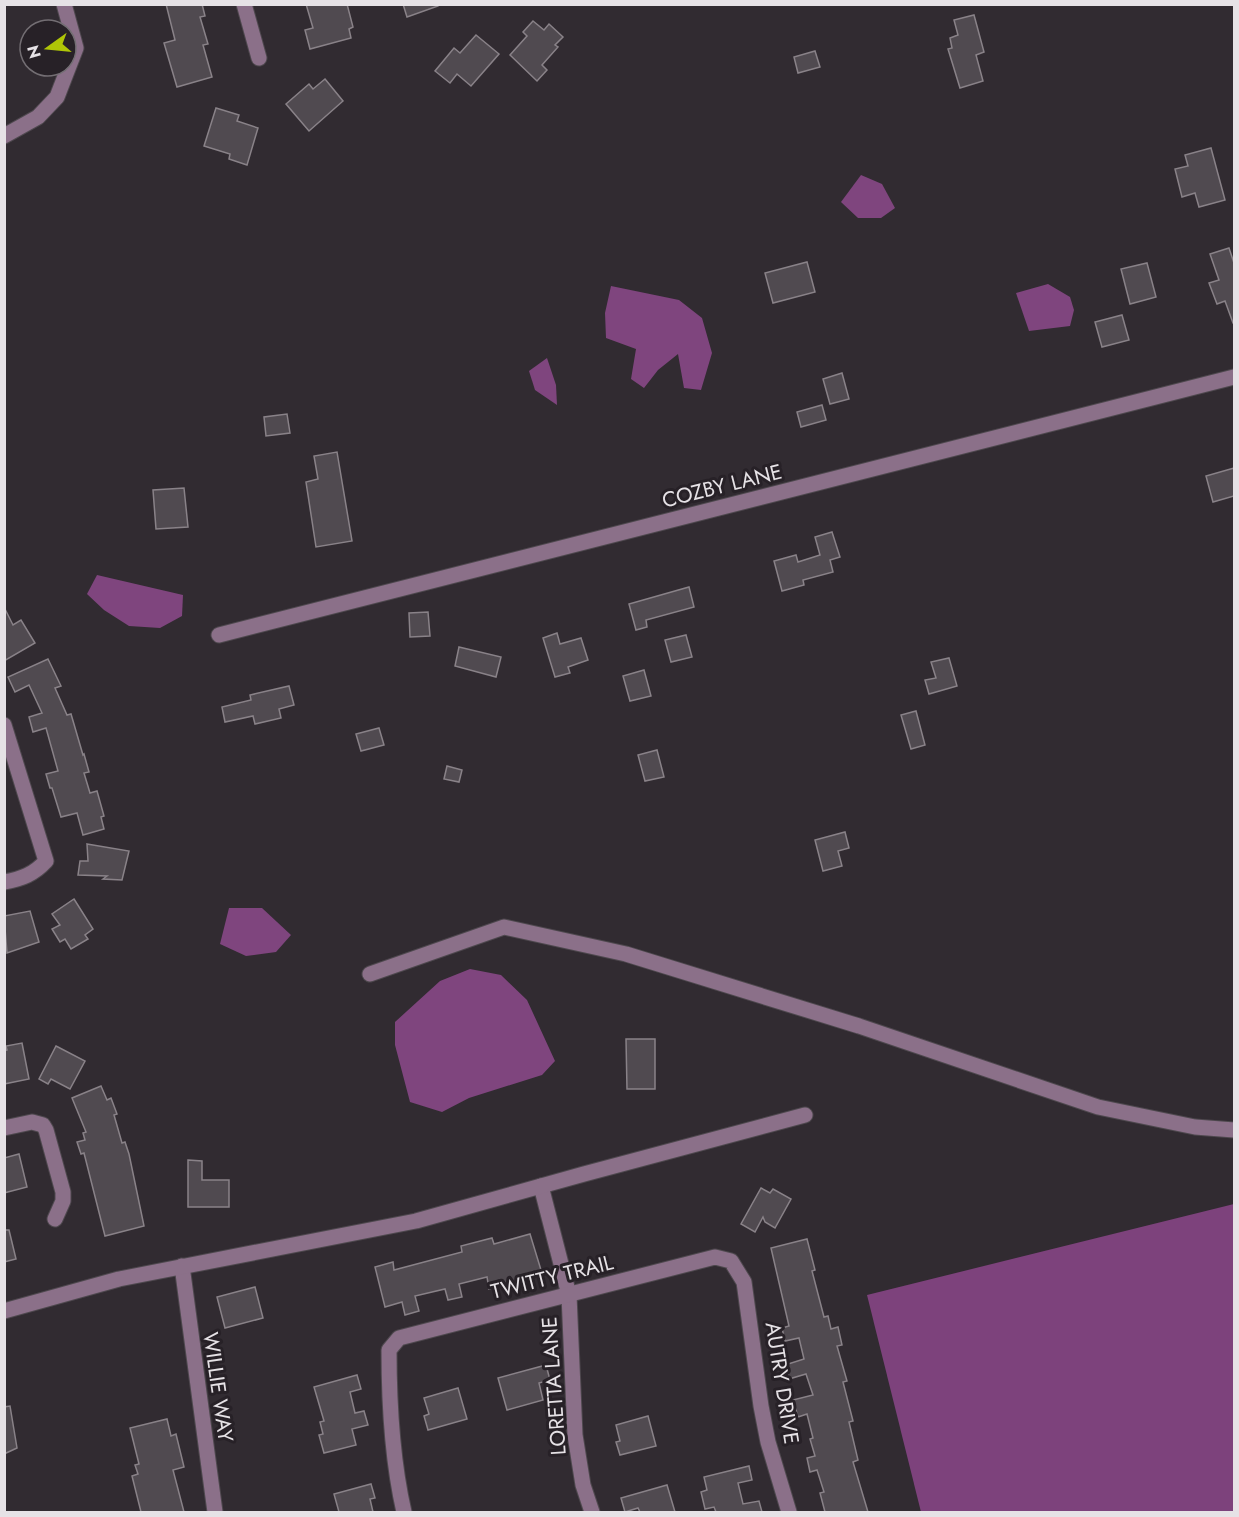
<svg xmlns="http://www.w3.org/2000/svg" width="1239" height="1517" viewBox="0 0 1239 1517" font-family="Jost,sans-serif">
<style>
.forest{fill:#7d427c}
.water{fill:#7f457e}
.building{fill:#504a50;stroke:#898288;stroke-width:1.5}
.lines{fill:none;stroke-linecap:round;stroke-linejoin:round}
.minor-casing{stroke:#4e484e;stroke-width:17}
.minor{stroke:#8b7089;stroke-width:15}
.labels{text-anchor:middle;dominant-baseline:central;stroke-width:6;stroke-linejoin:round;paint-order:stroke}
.street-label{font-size:21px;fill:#e6e2e6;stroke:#272127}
</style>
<rect width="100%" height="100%" fill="#312b31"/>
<polygon class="forest" points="1234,1204 1234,1512 921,1512 867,1295"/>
<g class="water">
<polygon points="861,175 882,184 895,208 881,218 858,218 841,202"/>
<polygon points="1048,284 1070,297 1074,310 1070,326 1029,331 1016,293"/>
<polygon points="611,286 679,300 702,318 712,353 701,390 684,388 678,354 658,370 644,388 631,379 636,349 606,338 605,313"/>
<polygon points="547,358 556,385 557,405 535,390 529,371"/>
<polygon points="97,575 183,595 182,616 160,628 129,626 104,610 87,594"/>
<polygon points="229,908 262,908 291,935 276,952 246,956 220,944"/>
<polygon points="470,969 501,975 527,1000 555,1061 542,1075 469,1098 442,1112 410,1102 395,1045 395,1022 440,981"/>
</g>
<g class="building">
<polygon points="166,4 202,4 205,16 200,17 208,44 203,45 212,77 177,87 164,43 175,40"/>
<polygon points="306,4 347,4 353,27 349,29 351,38 310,49 305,30 313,28"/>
<polygon points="403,4 438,4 438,6 407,17"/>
<polygon points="974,15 984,52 976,55 983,81 960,88 948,49 952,48 950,38 958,35 954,20"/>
<polygon points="533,21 544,30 549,24 563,37 555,45 558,47 542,65 547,70 537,81 510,55 527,36 523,32"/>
<polygon points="476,35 499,54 471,86 457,74 450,83 435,71 454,48 460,53"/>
<polygon points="815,51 820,67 798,73 794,57"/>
<polygon points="325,79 343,101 309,131 286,104 309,84 313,89"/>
<polygon points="216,108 239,115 237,121 258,128 247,165 229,159 230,154 204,146"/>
<polygon points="1211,148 1225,200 1199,207 1195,193 1182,197 1175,169 1188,166 1185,155"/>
<polygon points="1229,248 1234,263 1234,323 1233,323 1225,301 1217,304 1209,283 1219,280 1210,254"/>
<polygon points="807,262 815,292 773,303 765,273"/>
<polygon points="1147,263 1156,297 1130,304 1121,269"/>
<polygon points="1122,315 1129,340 1102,347 1095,322"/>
<polygon points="842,373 849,399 830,404 823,379"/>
<polygon points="822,405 826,420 801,427 797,412"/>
<polygon points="287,414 290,433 266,436 264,417"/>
<polygon points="337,452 352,541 316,547 306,482 318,479 314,456"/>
<polygon points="1234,468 1234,496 1213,502 1206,476"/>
<polygon points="184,488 188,527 156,529 153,490"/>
<polygon points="832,532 840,557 830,560 833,572 803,580 804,585 782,591 774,561 796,555 798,562 820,555 815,537"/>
<polygon points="689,587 694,607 646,620 647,627 636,630 629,604"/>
<polygon points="4,607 13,625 21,620 35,643 4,661"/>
<polygon points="428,612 430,636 410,637 409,613"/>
<polygon points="557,633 560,644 581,638 588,660 568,667 570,673 555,677 543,638"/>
<polygon points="686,635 692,657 671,662 665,640"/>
<polygon points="459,647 501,657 496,677 455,666"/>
<polygon points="949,658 957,686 929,694 925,680 936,678 931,662"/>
<polygon points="48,659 61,686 55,688 67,715 71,714 83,755 84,754 89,772 84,773 90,793 97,791 104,816 101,817 104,829 83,835 77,813 61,817 52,788 50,788 46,774 58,771 46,728 33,732 29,717 42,713 29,685 15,692 8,677"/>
<polygon points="644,670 651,696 630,701 623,676"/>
<polygon points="289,686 294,705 279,709 281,718 255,724 253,716 225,722 222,707 251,700 250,695"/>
<polygon points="916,711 925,745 911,749 901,715"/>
<polygon points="379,728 384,745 361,751 356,734"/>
<polygon points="657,750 664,777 645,781 638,755"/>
<polygon points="447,766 462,770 459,782 444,779"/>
<polygon points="845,832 849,848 838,851 842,866 823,871 815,840"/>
<polygon points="87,844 129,851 122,880 103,879 107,876 78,875 80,861 88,861"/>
<polygon points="74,899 93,929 85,935 88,939 71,949 65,939 60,942 52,929 60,925 52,914"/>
<polygon points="30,911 39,942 7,953 4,916"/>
<polygon points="626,1039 655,1039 655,1089 627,1089"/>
<polygon points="22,1043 29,1079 4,1084 4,1051 7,1050 6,1046"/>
<polygon points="56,1046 85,1061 70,1089 51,1079 48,1084 39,1079"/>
<polygon points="101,1086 107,1100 111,1098 117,1114 114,1115 122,1143 125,1142 129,1154 144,1226 105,1236 84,1153 81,1154 77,1142 85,1140 83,1133 86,1132 72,1098"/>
<polygon points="19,1154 27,1187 4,1193 4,1158"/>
<polygon points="188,1160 202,1161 202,1180 229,1180 229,1207 188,1207"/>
<polygon points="761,1188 770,1193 773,1189 791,1199 775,1228 765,1222 763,1217 755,1232 741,1224"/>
<polygon points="4,1230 9,1230 16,1259 4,1262"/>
<polygon points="530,1234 541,1270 521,1275 523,1279 489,1289 487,1277 459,1284 462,1297 448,1300 445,1289 415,1296 419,1311 405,1315 402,1302 385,1307 375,1267 393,1262 394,1270 462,1252 461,1246 492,1238 494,1244"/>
<polygon points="807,1239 815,1270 812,1271 824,1317 828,1316 831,1329 838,1327 842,1345 837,1346 847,1381 843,1382 853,1421 849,1422 858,1460 853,1462 868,1512 825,1512 820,1493 824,1492 817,1470 810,1472 807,1458 815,1456 810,1439 813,1438 807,1414 798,1417 793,1400 813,1395 806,1374 789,1379 785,1365 804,1359 799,1338 785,1341 782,1328 789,1326 771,1248"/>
<polygon points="255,1287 263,1318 225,1328 217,1297"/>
<polygon points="546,1365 550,1380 539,1383 543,1400 507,1410 498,1378"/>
<polygon points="357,1375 361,1389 350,1392 355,1413 364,1411 368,1425 352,1429 356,1445 324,1453 319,1435 323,1434 320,1422 324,1421 314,1387"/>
<polygon points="458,1388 467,1419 428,1430 424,1416 429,1414 424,1398"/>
<polygon points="10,1406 17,1448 4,1454 4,1407"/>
<polygon points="648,1416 656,1446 620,1455 616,1442 620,1441 616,1425"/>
<polygon points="167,1419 171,1436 176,1434 184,1467 173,1470 184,1512 141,1512 132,1476 138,1474 135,1465 139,1464 130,1428"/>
<polygon points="749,1466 752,1480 738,1483 743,1504 759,1501 762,1512 716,1512 714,1507 705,1509 701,1492 707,1490 704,1477"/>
<polygon points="371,1484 375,1498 370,1499 373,1512 339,1512 334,1494"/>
<polygon points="667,1485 675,1512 640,1512 638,1508 625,1512 621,1498"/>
</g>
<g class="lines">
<defs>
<g id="minor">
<polyline points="244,4 259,58"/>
<polyline points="4,136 38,117 57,97 76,48 64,4"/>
<polyline points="219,635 1234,377"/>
<path d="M4 725 46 861C34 874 22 879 4 882"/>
<polyline points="370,974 504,927 626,954 859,1026 1098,1107 1195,1127 1234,1130"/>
<polyline points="4,1128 32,1122 43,1125 46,1130 63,1192 63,1201 55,1219"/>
<polyline points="541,1186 569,1295 575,1435 583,1485 592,1512"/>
<polyline points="182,1266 215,1512"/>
<polyline points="4,1311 119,1279 416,1221 584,1174 805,1115"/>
<path d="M404 1512C392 1460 389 1404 389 1350L399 1338 715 1257 731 1261 744 1282 761 1406 768 1442 789 1512"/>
</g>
</defs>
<use href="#minor" class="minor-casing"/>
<use href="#minor" class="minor"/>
</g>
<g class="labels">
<g class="street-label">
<text transform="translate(722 486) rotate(-14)">COZBY LANE</text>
<text transform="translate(552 1277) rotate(-14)">TWITTY TRAIL</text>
<text transform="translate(782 1383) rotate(81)">AUTRY DRIVE</text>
<text transform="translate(554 1386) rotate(-94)">LORETTA LANE</text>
<text transform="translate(218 1387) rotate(82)">WILLIE WAY</text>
</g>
</g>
<rect width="1239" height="1517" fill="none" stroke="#e6e2e6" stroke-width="12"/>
<g transform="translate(48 48) rotate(255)"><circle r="28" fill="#272127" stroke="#736e73" stroke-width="1.5"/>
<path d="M0-4.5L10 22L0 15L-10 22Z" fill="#afc507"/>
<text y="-9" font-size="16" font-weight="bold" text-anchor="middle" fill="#e6e2e6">N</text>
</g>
</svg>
